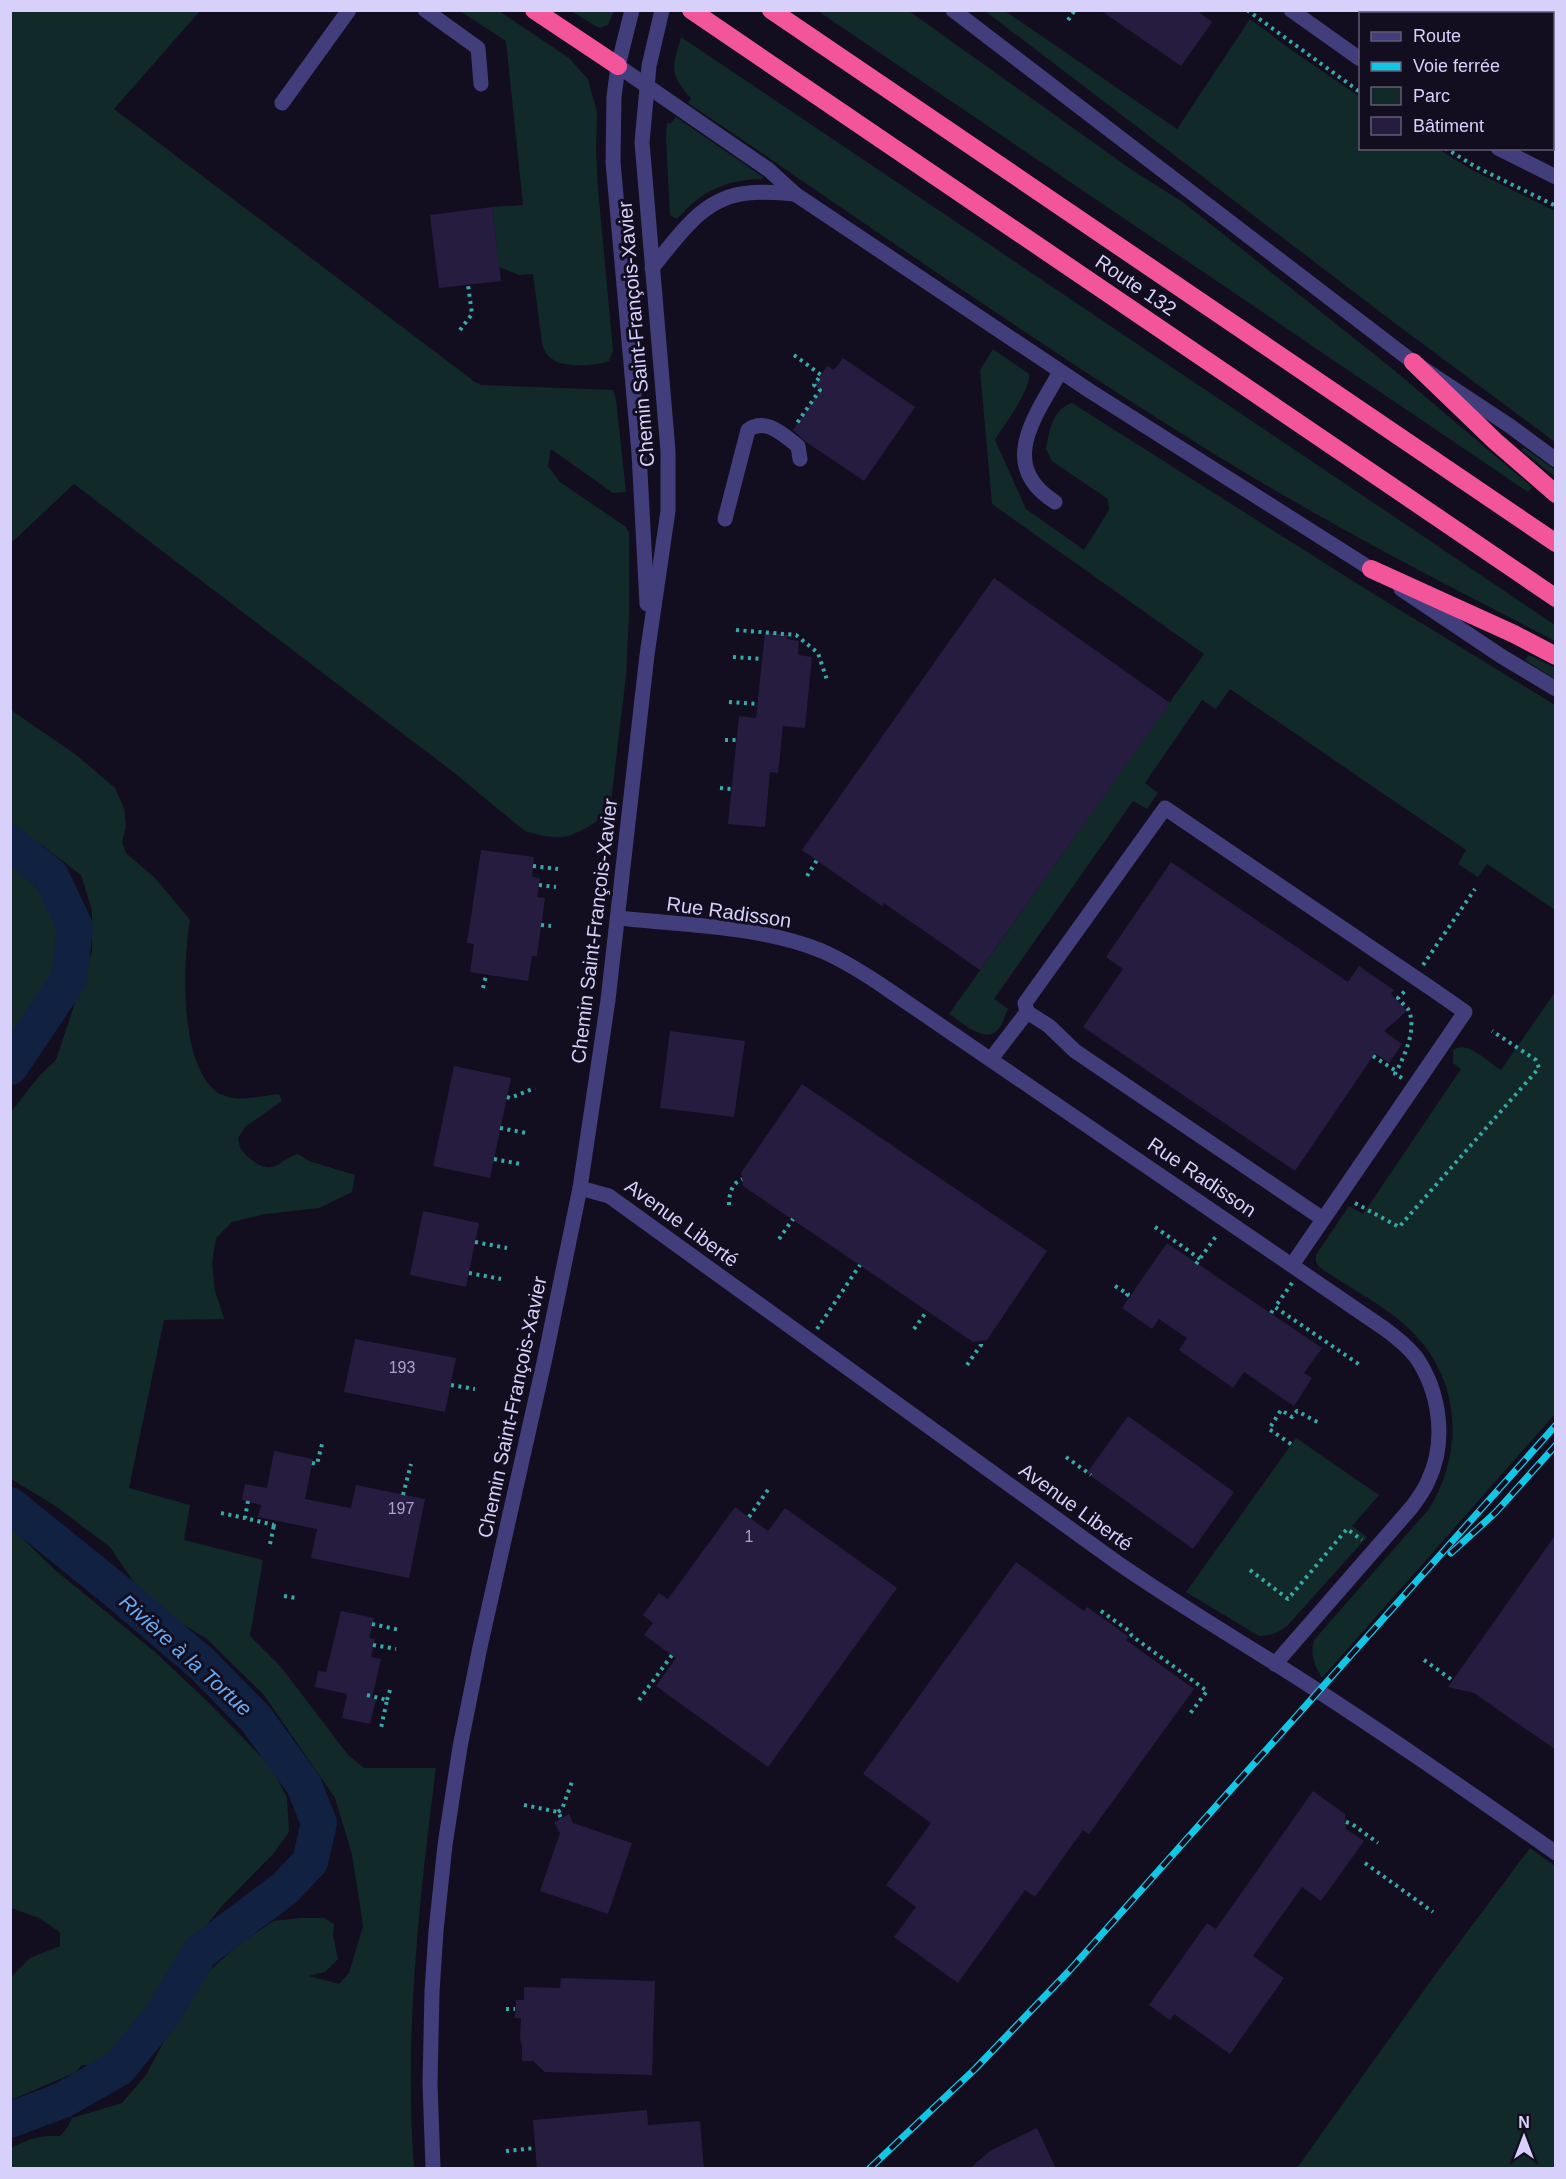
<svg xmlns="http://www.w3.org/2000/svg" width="1566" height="2179" viewBox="0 0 1566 2179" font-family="Helvetica,sans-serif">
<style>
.green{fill:#122929}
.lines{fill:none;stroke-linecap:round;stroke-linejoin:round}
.river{stroke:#112141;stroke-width:36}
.building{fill:#251c3f}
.path{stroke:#37a9a7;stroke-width:4;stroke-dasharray:3 4.5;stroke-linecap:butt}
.minor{stroke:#423d7b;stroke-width:15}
.highway{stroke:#f25599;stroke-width:18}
.rail-casing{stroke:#12c7e6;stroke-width:7}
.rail{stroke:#120e1f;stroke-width:4.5;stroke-dasharray:14;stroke-linecap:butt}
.labels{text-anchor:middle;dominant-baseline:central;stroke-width:6;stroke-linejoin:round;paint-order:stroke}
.number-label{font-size:16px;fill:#aaa3cc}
.street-label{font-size:20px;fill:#d7d0fb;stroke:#120e1f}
.water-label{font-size:21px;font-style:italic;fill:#66abf3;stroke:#120e1f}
</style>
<rect width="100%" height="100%" fill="#120e1f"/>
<g class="green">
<path d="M11 10 200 11 114 109 475 382 481 385 613 390 616 400 626 492 613 493 551 449 548 466 560 482 626 527 629 533V615L626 676 610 810C601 820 581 832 568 836 556 839 537 835 525 831L452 771 74 484 11 543Z"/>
<path d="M460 11H499L569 58 588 79 597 112 596 151 598 189 613 351 609 361C596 366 563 368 552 359 546 355 544 350 542 343L533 274 519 275 499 267 492 207 523 205 506 41Z"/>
<polygon points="571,11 614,10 614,11 608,25 599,28"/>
<polygon points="818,11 909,11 1132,170 1184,203 1389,366 1532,487 1528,492"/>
<polygon points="985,11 1005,11 1177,129 1250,19 1290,49 1360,97 1360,148 1438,149 1474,171 1555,211 1555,442 1396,324"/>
<path d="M681 37 1555 625V641C1451 587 1345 533 1244 472 1054 357 872 227 688 103L691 98C668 74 673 66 681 37Z"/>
<path d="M676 117 763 177 762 179C724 180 702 191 677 219L670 215 666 139 667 122 670 124Z"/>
<path d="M993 349 1029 374C1031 391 1004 424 995 440L1026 509 1084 550 1109 510 1108 499 1052 461 1046 449C1049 432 1053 408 1072 403L1364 588 1555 705V910L1487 864 1478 877 1458 864 1466 850 1230 689 1216 709 1202 700 1145 783 1158 793 1147 809 1133 801 994 999 1008 1009C1005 1015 1003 1022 1000 1027 987 1047 962 1022 949 1014L1204 654 992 504 980 370Z"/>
<polygon points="1523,447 1555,470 1555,477 1522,450"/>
<polygon points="1529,655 1555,668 1555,679 1525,660"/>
<path d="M11 710 75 754 115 788 124 808 126 827 122 842 126 853 155 878 190 920C183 962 178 1068 220 1094 236 1103 261 1096 279 1094L282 1101 245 1127 238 1138C239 1141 239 1144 240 1147 244 1156 262 1170 272 1167 282 1164 287 1157 298 1154L309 1161 355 1175 352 1192 319 1208 265 1214 232 1222 216 1238 212 1262 215 1291 224 1319 164 1320 129 1488 190 1505 184 1540 263 1560 250 1636 281 1667 348 1755 364 1768H436C419 1901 404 2034 414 2168H11V2148C27 2140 41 2135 60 2136L67 2128 72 2118 122 2103 146 2075 188 1996 211 1969 241 1943 274 1921 300 1918H324L334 1924 333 1935 338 1959 325 1972 309 1976 339 1984 349 1973 363 1926 352 1854 335 1798 264 1695 207 1639 160 1610 133 1581 110 1547 54 1505 11 1479V1112L40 1075 56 1060 92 952V910L81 875 47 849 11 824Z"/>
<polygon points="11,864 47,897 61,928 61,966 36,1005 11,1037"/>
<path d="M1555 992V1414L1322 1678C1314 1664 1310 1655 1314 1640L1429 1509C1468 1445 1459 1368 1399 1320 1375 1300 1345 1285 1319 1267L1316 1262V1255L1349 1206 1363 1214 1461 1069 1453 1063V1050C1467 1039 1489 1063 1501 1070Z"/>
<path d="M1296 1438 1379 1495 1352 1526 1367 1537 1287 1626C1278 1633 1271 1636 1259 1636L1186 1592Z"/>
<polygon points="11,1527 54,1569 156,1653 211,1705 272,1768 287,1798 289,1832 273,1854 221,1907 195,1940 141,2022 115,2053 96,2065 82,2065 76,2072 11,2100 11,1977 30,1958 60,1946 60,1932 39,1918 11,1908"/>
<polygon points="1530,1848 1555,1866 1555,2168 1297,2168 1432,1979"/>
</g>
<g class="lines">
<g class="river">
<polyline points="10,843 51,876 75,927 69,979 10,1067"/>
<polyline points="10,1505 119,1593 201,1663 256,1719 304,1785 319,1823 310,1862 284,1889 200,1952 163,2014 119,2068 63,2100 10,2120"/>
</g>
</g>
<g class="building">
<polygon points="1100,10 1196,10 1212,22 1181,66"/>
<polygon points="492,207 501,281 439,288 430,215"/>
<polygon points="843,358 915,407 864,481 806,442 793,430 820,390 814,385 827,366 834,370"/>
<polygon points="994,578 1170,703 980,970 884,903 882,906 802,850"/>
<polygon points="765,632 788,635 787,639 799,641 798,655 812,657 805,728 783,726 778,773 770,772 765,827 728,824 739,716 756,718"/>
<polygon points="481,850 534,857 532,877 540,878 537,897 545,898 537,956 532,956 528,981 470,972 474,944 467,943"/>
<polygon points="1171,862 1348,982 1359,966 1394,990 1391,994 1407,1011 1384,1031 1402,1044 1389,1063 1375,1053 1295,1171 1083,1027 1123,969 1106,957"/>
<polygon points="670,1031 745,1041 734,1117 660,1108"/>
<polygon points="454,1066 511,1078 490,1178 433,1166"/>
<polygon points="802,1084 1047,1251 987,1340 973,1342 743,1186 741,1173"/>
<polygon points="423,1211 479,1223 466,1287 410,1275"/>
<polygon points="1167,1243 1322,1348 1304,1373 1312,1378 1294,1406 1244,1372 1233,1388 1179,1350 1187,1338 1159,1319 1152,1329 1122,1308"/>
<polygon points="355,1339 456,1358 445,1412 344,1392"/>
<polygon points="1128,1416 1234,1492 1193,1549 1087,1473"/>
<polygon points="274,1451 313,1459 305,1499 351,1508 356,1485 425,1499 409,1578 311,1558 317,1529 258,1517 261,1505 242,1500 245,1484 267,1488"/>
<polygon points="735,1507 768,1531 785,1508 897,1588 768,1767 656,1686 676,1658 644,1635 653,1623 643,1615 659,1593 668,1599"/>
<polygon points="1556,1534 1556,1750 1474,1693 1448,1687"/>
<polygon points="1016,1562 1084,1611 1087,1607 1129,1637 1126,1640 1194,1689 1089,1834 1083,1830 1035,1897 1025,1890 958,1983 894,1937 916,1907 886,1885 931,1823 863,1774"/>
<polygon points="341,1611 374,1618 369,1638 375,1639 371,1657 381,1659 372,1698 376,1699 370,1724 342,1718 347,1694 315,1687 318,1671 326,1672"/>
<polygon points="1313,1791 1345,1814 1346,1829 1364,1841 1321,1901 1302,1887 1253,1956 1284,1978 1230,2054 1174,2014 1170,2020 1149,2005 1207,1923 1216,1929"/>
<polygon points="569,1814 573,1823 632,1843 608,1914 540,1891 560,1833 554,1822"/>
<polygon points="561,1978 655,1981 652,2075 545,2072 533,2061 522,2061 522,2046 520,2039 521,2018 515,2018 516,2000 524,2000 524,1987 560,1988"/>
<polygon points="647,2110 648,2125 700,2121 704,2169 537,2169 533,2120"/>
<polygon points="1037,2128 1056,2169 969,2169 990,2151"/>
</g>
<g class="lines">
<g class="path">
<polyline points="1247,10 1360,92"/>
<polyline points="1068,20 1075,10"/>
<polyline points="1445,148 1476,167 1556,206"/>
<polyline points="460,330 472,314 468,285"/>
<polyline points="794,355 821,375 814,385 820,390 797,423"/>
<polyline points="736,630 796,635 818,653 827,680"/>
<polyline points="733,657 762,659"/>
<polyline points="729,702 758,704"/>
<polyline points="725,740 736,740"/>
<polyline points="720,788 731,789"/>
<polyline points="533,866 558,869"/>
<polyline points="807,876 817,860"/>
<polyline points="539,885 556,887"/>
<polyline points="541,925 551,926"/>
<polyline points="1423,965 1475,889"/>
<polyline points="483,988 486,975"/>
<polyline points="1373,1056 1396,1071"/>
<path d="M1402 1078 1395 1074C1404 1057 1418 1028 1408 1009 1405 1006 1401 1002 1398 998L1405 991"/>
<polyline points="507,1097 510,1098 535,1088"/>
<polyline points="500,1128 526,1133"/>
<polyline points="494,1159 520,1164"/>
<polyline points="1355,1203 1399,1227 1539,1068 1536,1060 1492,1031"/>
<path d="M729 1205C729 1195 731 1184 742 1179"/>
<polyline points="1155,1227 1200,1259"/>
<polyline points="779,1239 793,1219"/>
<polyline points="475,1242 507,1248"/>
<polyline points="1196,1264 1217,1235"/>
<polyline points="469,1273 501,1279"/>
<polyline points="1292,1283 1275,1307 1360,1365"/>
<polyline points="1115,1286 1128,1294 1124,1299"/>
<polyline points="1271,1313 1275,1307"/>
<polyline points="817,1329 860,1265"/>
<polyline points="914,1329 927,1311"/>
<polyline points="967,1365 981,1345 981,1341"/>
<polyline points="451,1385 475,1389"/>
<polyline points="1291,1444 1269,1429 1281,1410 1292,1417 1297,1411 1321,1424"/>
<polyline points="1066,1457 1091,1475"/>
<polyline points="312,1463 317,1464 322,1444"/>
<polyline points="403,1495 411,1464"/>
<polyline points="248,1501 245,1518 274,1525 275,1520"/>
<polyline points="221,1513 245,1518"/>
<polyline points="749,1517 770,1487"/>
<polyline points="270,1544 274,1525"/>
<polyline points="1250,1570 1288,1599 1347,1529 1362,1540"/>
<polyline points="284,1596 296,1598"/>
<polyline points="1101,1611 1128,1630 1132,1636 1207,1691 1189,1715"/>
<polyline points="372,1624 400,1630"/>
<polyline points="373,1645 396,1649"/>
<polyline points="1424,1660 1452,1680"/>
<polyline points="367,1695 387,1700 381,1728"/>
<polyline points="387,1700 390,1690"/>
<polyline points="639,1700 672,1655"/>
<polyline points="524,1805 558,1812 561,1818"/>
<polyline points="558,1812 562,1809 573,1779"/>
<polyline points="1346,1822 1352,1824 1378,1843"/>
<polyline points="1365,1863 1433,1912"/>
<polyline points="506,2009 515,2009"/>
<polyline points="506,2151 535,2148"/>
</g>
<g class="minor">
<polyline points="425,10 478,48 481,84"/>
<polyline points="632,10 618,66 614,97 613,162 639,453 647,604"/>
<polyline points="953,10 1413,362 1510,426 1556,460"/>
<polyline points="1291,10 1360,59"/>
<polyline points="618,66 769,170 795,194 1090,391 1379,574"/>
<polyline points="282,103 349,10"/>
<polyline points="1498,148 1556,177"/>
<path d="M652 268C679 236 702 197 748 193 764 191 780 193 795 194"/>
<path d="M1055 502C997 465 1035 417 1060 372"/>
<path d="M725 519 748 430C766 417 783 435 798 446L800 459"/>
<polyline points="1401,589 1501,656 1556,689"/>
<path d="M618 918C684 925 761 926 822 951 847 962 870 977 893 993L1385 1329C1396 1337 1407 1346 1416 1357 1440 1392 1447 1442 1428 1481 1424 1491 1417 1500 1411 1508L1275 1664"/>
<polyline points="1027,1012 1049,1026 1075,1051 1323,1219"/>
<polyline points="991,1059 1027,1012 1025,1003 1165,808 1432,989 1465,1012 1292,1265"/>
<path d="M580 1188 609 1196 1115 1561C1167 1597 1221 1630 1276 1664 1371 1724 1463 1788 1556 1853"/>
<polyline points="433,2168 430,2083 432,1992 436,1931 445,1845 460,1747 480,1647 545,1358 580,1188 608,1000 647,655 668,511 668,451 642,142 649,66 662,10"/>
</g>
<g class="highway">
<polyline points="534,10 618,66"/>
<polyline points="691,10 1556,598"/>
<polyline points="771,10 1556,543"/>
<polyline points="1413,362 1495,441 1556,494"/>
<polyline points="1371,569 1514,634 1556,656"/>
</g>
<defs>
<g id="rail">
<polyline points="1451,1553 1496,1512 1556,1445"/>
<polyline points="870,2168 975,2069 1069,1971 1556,1425"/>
</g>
</defs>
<use href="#rail" class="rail-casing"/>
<use href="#rail" class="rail"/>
</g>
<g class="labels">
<g class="number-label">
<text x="402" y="1367">193</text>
<text x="401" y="1508">197</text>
<text x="749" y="1536">1</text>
</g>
<g class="street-label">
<text transform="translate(1136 285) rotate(34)">Route 132</text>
<text transform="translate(636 334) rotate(-95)">Chemin Saint-François-Xavier</text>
<text transform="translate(729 912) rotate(8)">Rue Radisson</text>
<text transform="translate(594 931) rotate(-83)">Chemin Saint-François-Xavier</text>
<text transform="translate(1202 1177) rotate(34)">Rue Radisson</text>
<text transform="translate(682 1223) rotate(36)">Avenue Liberté</text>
<text transform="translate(512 1407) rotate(-78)">Chemin Saint-François-Xavier</text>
<text transform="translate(1076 1507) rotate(36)">Avenue Liberté</text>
</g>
<g class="water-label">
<text transform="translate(186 1655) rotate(42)">Rivière à la Tortue</text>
</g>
</g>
<rect width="1566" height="2179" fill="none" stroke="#d7d0fb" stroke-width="24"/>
<rect x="1359" y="12" width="195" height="138" fill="#120e1f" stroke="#615c77" stroke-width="1.5"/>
<rect x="1371" y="32" width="30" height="9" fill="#423d7b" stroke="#615c77" stroke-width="1.5"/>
<text x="1413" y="42" font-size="18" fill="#d7d0fb">Route</text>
<rect x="1371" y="62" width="30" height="9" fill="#12c7e6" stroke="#615c77" stroke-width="1.5"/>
<text x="1413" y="72" font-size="18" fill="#d7d0fb">Voie ferrée</text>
<rect x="1371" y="87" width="30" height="18" fill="#122929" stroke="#615c77" stroke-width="1.5"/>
<text x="1413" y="102" font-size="18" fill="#d7d0fb">Parc</text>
<rect x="1371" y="117" width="30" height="18" fill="#251c3f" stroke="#615c77" stroke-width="1.5"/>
<text x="1413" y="132" font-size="18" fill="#d7d0fb">Bâtiment</text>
<g transform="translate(1524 2137)" stroke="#120e1f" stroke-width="4.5" paint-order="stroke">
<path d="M0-4.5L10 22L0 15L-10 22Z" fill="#d7d0fb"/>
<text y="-9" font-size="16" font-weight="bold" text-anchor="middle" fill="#d7d0fb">N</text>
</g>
</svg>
